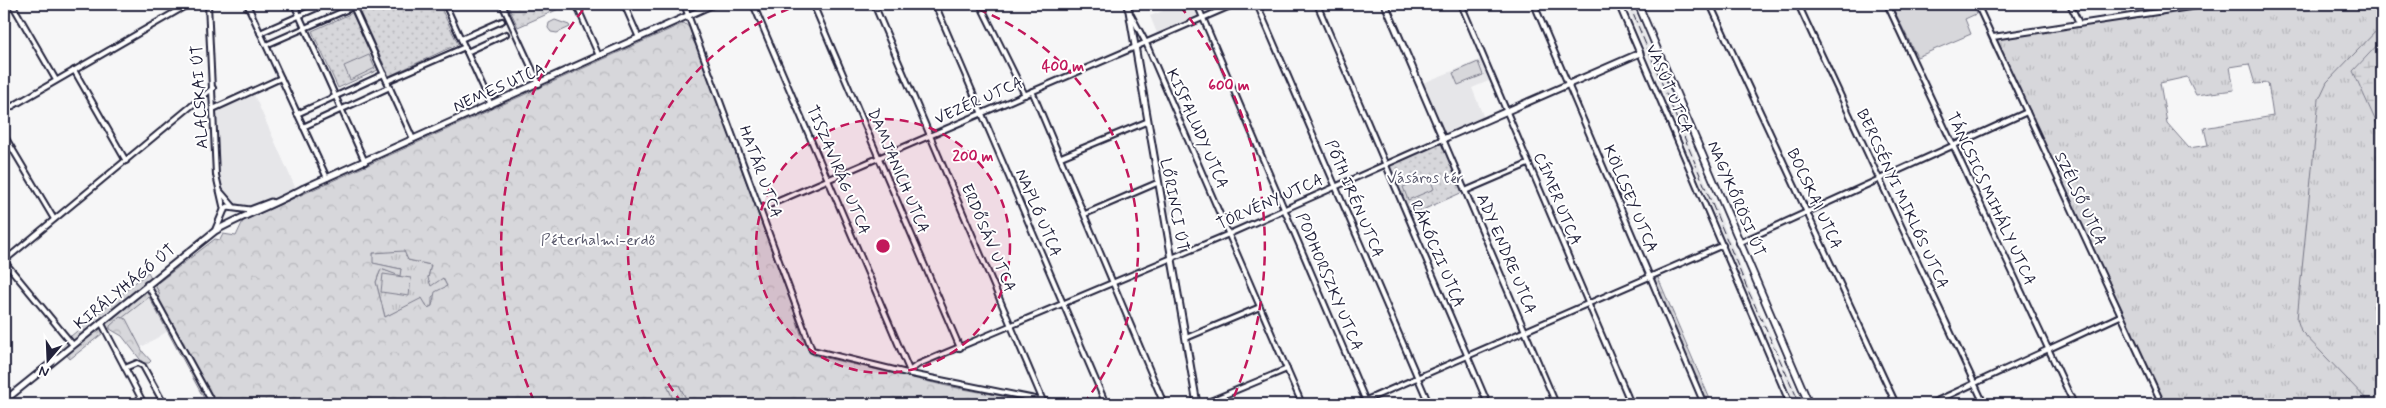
<svg xmlns="http://www.w3.org/2000/svg" width="2386" height="408" viewBox="0 0 2386 408" font-family="Mynerve,sans-serif">
<style>
.built{fill:#e6e6e9}
.grass{fill:url(#grass-tufts);stroke:#7c7c8b;fill-rule:evenodd}
.forest{fill:url(#forest-crowns);stroke:#7c7c8b;fill-rule:evenodd}
.wetland{fill:url(#wetland-marsh);stroke:#7c7c8b}
.park{fill:url(#park-dots);stroke:#7c7c8b}
.pitch{fill:#d7d7db;stroke:#7c7c8b}
.lines{fill:none;stroke-linecap:round;stroke-linejoin:round}
.stream{stroke:#767685;stroke-width:1}
.minor-casing{stroke:#22223b;stroke-width:8}
.tertiary-casing{stroke:#22223b;stroke-width:9}
.secondary-casing{stroke:#22223b;stroke-width:9}
.minor{stroke:#fff;stroke-width:4}
.tertiary{stroke:#fff;stroke-width:5}
.secondary{stroke:#fff;stroke-width:5.5}
.rail{stroke:#22223b;stroke-width:1;stroke-dasharray:8 4;stroke-linecap:butt}
.ring{fill:none;stroke:#c2185b;stroke-width:2.5;stroke-dasharray:9 6}
.labels{text-anchor:middle;dominant-baseline:central;stroke-width:4;stroke-linejoin:round;paint-order:stroke}
.street-label{font-size:16px;fill:#22223b;stroke:#fff}
.park-label{font-size:16px;fill:#58586b;stroke:#fff}
.centre{fill:#c2185b;stroke:#fff;stroke-width:2.5}
.ring-label{font-size:15px;text-anchor:middle;font-weight:bold;fill:#c2185b;stroke:#fff;stroke-width:4;stroke-linejoin:round;paint-order:stroke}
</style>
<defs>
<pattern id="grass-tufts" width="24" height="20" patternUnits="userSpaceOnUse" patternTransform="scale(1.25)"><rect width="24" height="20" fill="#d7d7db"/><path d="M3 7l-1-3M5 7V3M7 7l1-3M15 17l-1-3M17 17v-4M19 17l1-3" fill="none" stroke="#b8b8bd"/></pattern>
<pattern id="forest-crowns" width="20" height="18" patternUnits="userSpaceOnUse" patternTransform="scale(1.25)"><rect width="20" height="18" fill="#d7d7db"/><path d="M2 6a3 3 0 1 1 6 0M12 15a3 3 0 1 1 6 0" fill="none" stroke="#b8b8bd"/></pattern>
<pattern id="wetland-marsh" width="20" height="14" patternUnits="userSpaceOnUse" patternTransform="scale(1.25)"><rect width="20" height="14" fill="#d7d7db"/><path d="M1 5h8M5 5V1M11 12h8M15 12V8" fill="none" stroke="#b8b8bd"/></pattern>
<pattern id="park-dots" width="8" height="8" patternUnits="userSpaceOnUse" patternTransform="scale(1.25)"><rect width="8" height="8" fill="#d7d7db"/><path d="M2 2h.1M6 6h.1" fill="none" stroke="#b8b8bd" stroke-width="1.8" stroke-linecap="round"/></pattern>
</defs>
<rect width="100%" height="100%" fill="#f6f6f7"/>
<filter id="ink" filterUnits="userSpaceOnUse"><feTurbulence type="fractalNoise" baseFrequency=".02" numOctaves="2"/><feDisplacementMap in="SourceGraphic" scale="10" xChannelSelector="R" yChannelSelector="G"/><feConvolveMatrix kernelMatrix="1 2 1 2 8 2 1 2 1" color-interpolation-filters="sRGB"/></filter>
<g filter="url(#ink)">
<g class="built">
<polygon points="1160,4 1194,4 1198,15 1157,33 1150,16 1163,11"/>
<polygon points="1626,4 1632,4 1749,287 1802,404 1795,404 1776,353 1746,289"/>
<polygon points="1482,59 1491,80 1472,88 1484,118 1444,134 1423,83"/>
<polygon points="251,88 299,196 243,221 220,186 216,113 220,102"/>
<polygon points="1179,191 1185,207 1168,215 1164,197"/>
<polygon points="149,297 168,331 140,348 123,316"/>
</g>
<g class="grass">
<path d="M2192 4H2382V404H2161L1987 35ZM2249 64 2255 84 2268 83 2273 116 2204 128 2208 145 2189 148 2167 123 2160 83 2187 77 2196 95 2234 90 2230 67Z"/>
<polygon points="555,20 569,25 570,27 557,33 551,32 548,28 549,23"/>
<polygon points="404,250 408,260 431,265 428,278 443,278 447,286 432,297 432,306 428,308 422,299 385,317 376,282 381,269 399,275 401,269 372,263 373,253"/>
<polygon points="148,272 160,294 158,296 216,404 207,404 149,297 70,359 59,346"/>
<polygon points="667,385 679,385 689,404 675,404"/>
</g>
<g class="forest">
<path d="M684 23 691 29 692 39 701 53C729 136 759 218 790 300 796 314 802 347 813 355L947 386 1045 404H689L679 385H667L675 404H216L157 296 160 294 155 285 215 239 220 240 223 234 236 236 243 221ZM404 251 408 260 431 265 428 278 431 286 443 278 447 286 435 292 432 306 428 308 422 298 385 317 376 282 381 269 400 276 401 269 373 263V253Z"/>
<polygon points="120,317 126,319 143,352 151,361 149,363 143,363 122,336 110,329 110,326"/>
</g>
<polygon class="wetland" points="2382,40 2382,135 2353,71"/>
<g class="park">
<polygon points="356,4 439,4 458,44 389,76"/>
<polygon points="507,4 570,4 518,27"/>
<polygon points="352,13 378,70 338,88 312,31"/>
<polygon points="1443,139 1465,191 1407,217 1386,165"/>
<polygon points="1656,273 1712,404 1704,404 1650,277"/>
</g>
<g class="pitch">
<polygon points="1891,4 1973,4 1978,13 1965,19 1971,34 1917,57"/>
<polygon points="369,55 375,68 350,80 344,66"/>
<polygon points="1478,62 1483,75 1458,85 1453,73"/>
<polygon points="1429,176 1434,189 1408,200 1403,187"/>
<polygon points="383,274 411,278 409,296 381,292"/>
</g>
<g class="lines">
<polyline class="stream" points="2371,404 2301,331 2297,319 2319,99 2327,82 2382,25"/>
<defs>
<g id="minor">
<polyline points="12,4 56,80"/>
<polyline points="208,4 216,175 224,210"/>
<polyline points="247,4 327,178"/>
<polyline points="294,4 365,162"/>
<polyline points="352,4 413,139"/>
<polyline points="445,4 491,105"/>
<polyline points="502,4 539,84"/>
<polyline points="576,4 599,56"/>
<polyline points="624,4 639,38"/>
<polyline points="684,4 812,350 911,374 1060,404"/>
<polyline points="753,4 910,372"/>
<polyline points="813,4 960,348"/>
<polyline points="874,4 1043,401"/>
<polyline points="935,4 1106,404"/>
<polyline points="980,4 1025,95"/>
<polyline points="1197,4 1367,404"/>
<polyline points="1257,4 1429,404"/>
<polyline points="1317,4 1488,404"/>
<polyline points="1461,4 1631,404"/>
<polyline points="1534,4 1704,404"/>
<polyline points="1710,4 1896,404"/>
<polyline points="1798,4 1984,404"/>
<polyline points="1887,4 2074,404"/>
<polyline points="1977,4 2162,404"/>
<polyline points="2070,4 2079,23"/>
<polyline points="2156,4 2160,12"/>
<polyline points="1131,15 1146,43 1302,404"/>
<polyline points="260,33 326,4"/>
<polyline points="1993,37 2210,4"/>
<polyline points="461,39 502,21"/>
<polyline points="266,45 353,7"/>
<polyline points="467,52 506,34"/>
<polyline points="1640,53 1790,404"/>
<polyline points="74,70 126,161"/>
<polyline points="387,81 465,47"/>
<polyline points="1032,91 1164,404"/>
<polyline points="213,109 281,78"/>
<polyline points="4,111 189,4"/>
<polyline points="297,114 384,74"/>
<polyline points="303,127 390,87"/>
<polyline points="4,135 54,219"/>
<polyline points="1061,157 1146,122"/>
<polyline points="220,191 233,206"/>
<polyline points="1465,191 1528,164"/>
<polyline points="760,209 1235,4"/>
<polyline points="1085,214 1157,183"/>
<polyline points="1739,243 2027,112"/>
<polyline points="4,261 213,88"/>
<polyline points="4,261 73,345"/>
<polyline points="147,284 213,404"/>
<polyline points="101,322 144,404"/>
<polyline points="1186,338 1260,307"/>
<polyline points="125,368 137,363 143,366 164,404"/>
<polyline points="909,371 919,364 1229,234 1443,139 1556,404"/>
<polyline points="1203,404 1287,369"/>
<polyline points="1357,404 1723,245"/>
<polyline points="1930,404 2120,316"/>
</g>
<g id="tertiary">
<polyline points="1126,4 1129,11 1197,404"/>
<polyline points="1385,4 1443,139 1640,53 1619,4"/>
<polyline points="216,229 224,210 228,207 250,210 271,202"/>
<path d="M4 401 215 231C244 215 275 204 304 188L714 4"/>
</g>
<polyline id="secondary" points="1638,4 1809,404"/>
</defs>
<use href="#minor" class="minor-casing"/>
<use href="#tertiary" class="tertiary-casing"/>
<use href="#secondary" class="secondary-casing"/>
<use href="#minor" class="minor"/>
<use href="#tertiary" class="tertiary"/>
<use href="#secondary" class="secondary"/>
<polyline class="rail" points="1629,4 1747,288 1800,404"/>
</g>
</g>
<circle cx="883" cy="246" r="127" fill="#c2185b" fill-opacity=".12"/>
<g class="ring">
<circle cx="883" cy="246" r="127"/>
<path d="M682 403A255 255 0 0 1 802 4M964 4A255 255 0 0 1 1084 403"/>
<path d="M534 401A382 382 0 0 1 586 6M1180 6A382 382 0 0 1 1232 401"/>
</g>
<g class="labels">
<g class="street-label">
<text transform="translate(499 88) rotate(-24)">NEMES UTCA</text>
<text transform="translate(1669 89) rotate(67)">VASÚT UTCA</text>
<text transform="translate(200 97) rotate(-93)">ALACSKAI ÚT</text>
<text transform="translate(979 101) rotate(-24)">VEZÉR UTCA</text>
<text transform="translate(1197 129) rotate(66)">KISFALUDY UTCA</text>
<text transform="translate(838 170) rotate(67)">TISZAVIRÁG UTCA</text>
<text transform="translate(898 171) rotate(67)">DAMJANICH UTCA</text>
<text transform="translate(760 172) rotate(70)">HATÁR UTCA</text>
<text transform="translate(1354 199) rotate(67)">PÓTH IRÉN UTCA</text>
<text transform="translate(1557 199) rotate(67)">CÍMER UTCA</text>
<text transform="translate(1630 199) rotate(67)">KÖLCSEY UTCA</text>
<text transform="translate(1736 199) rotate(67)">NAGYKŐRÖSI ÚT</text>
<text transform="translate(1814 199) rotate(65)">BOCSKAI UTCA</text>
<text transform="translate(1902 199) rotate(65)">BERCSÉNYI MIKLÓS UTCA</text>
<text transform="translate(1991 199) rotate(65)">TÁNCSICS MIHÁLY UTCA</text>
<text transform="translate(2080 199) rotate(65)">SZÉLSŐ UTCA</text>
<text transform="translate(1270 202) rotate(-24)">TÖRVÉNY UTCA</text>
<text transform="translate(1174 205) rotate(79)">LŐRINCI ÚT</text>
<text transform="translate(1038 213) rotate(67)">NAPLÓ UTCA</text>
<text transform="translate(988 238) rotate(67)">ERDŐSÁV UTCA</text>
<text transform="translate(1437 254) rotate(67)">RÁKÓCZI UTCA</text>
<text transform="translate(1506 254) rotate(67)">ADY ENDRE UTCA</text>
<text transform="translate(1329 282) rotate(67)">PODHORSZKY UTCA</text>
<text transform="translate(125 287) rotate(-39)">KIRÁLYHÁGÓ ÚT</text>
</g>
<g class="park-label">
<text x="1425" y="178">Vásáros tér</text>
<text x="598" y="240">Péterhalmi-erdő</text>
</g>
</g>
<circle cx="883" cy="246" r="8" class="centre"/>
<g class="ring-label">
<text x="1063" y="71">400 m</text>
<text x="1229" y="90">600 m</text>
<text x="973" y="161">200 m</text>
</g>
<rect width="2386" height="408" fill="none" stroke="#fff" stroke-width="20"/>
<rect x="10" y="10" width="2366" height="388" fill="none" stroke="#22223b" stroke-width="2" filter="url(#ink)"/>
<g transform="translate(48 360) rotate(199)" stroke="#ffffff" stroke-width="4" paint-order="stroke">
<path d="M0-4L9 19L0 12L-9 19Z" fill="#22223b"/>
<text y="-8" font-size="14" font-weight="bold" text-anchor="middle" fill="#22223b">N</text>
</g>
</svg>
